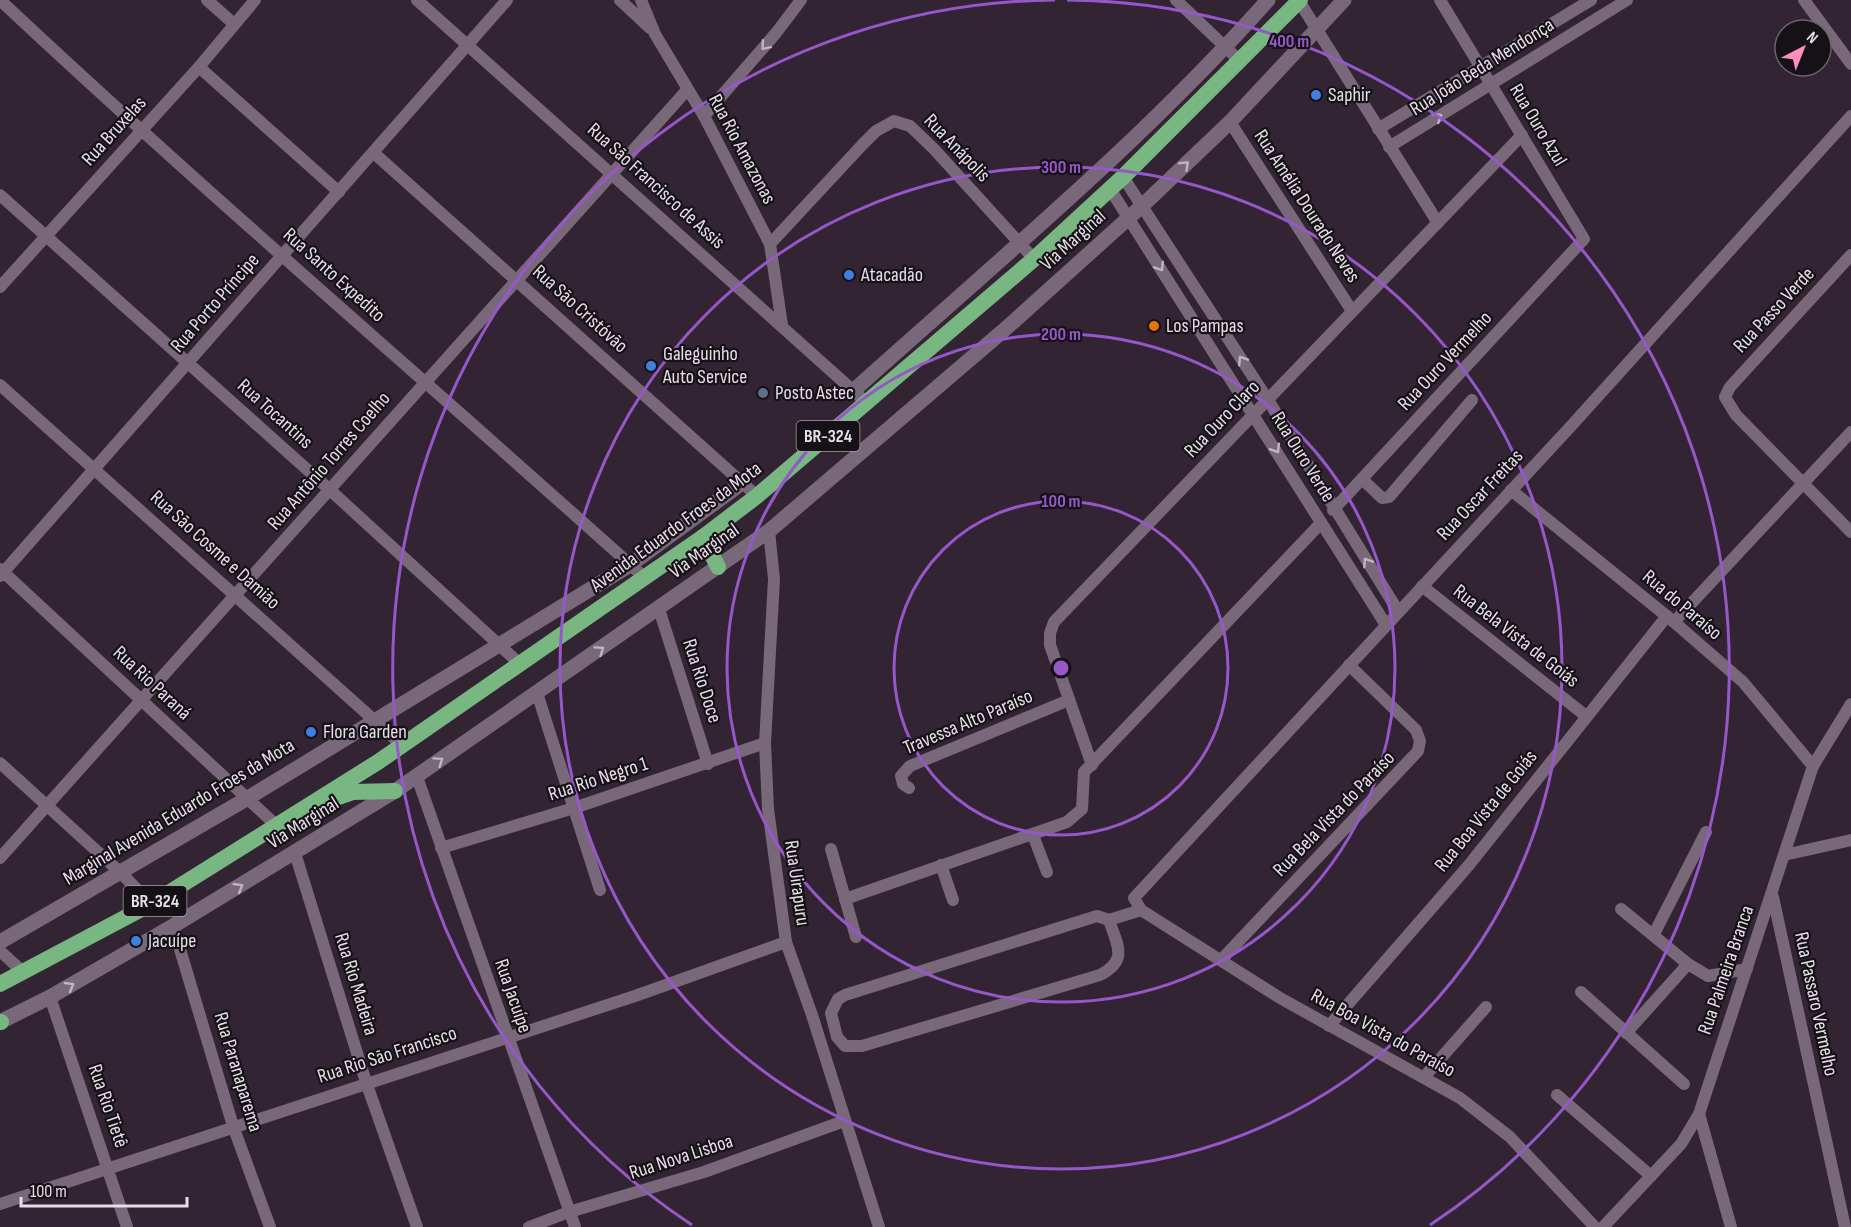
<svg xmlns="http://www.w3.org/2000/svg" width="1851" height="1227" viewBox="0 0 1851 1227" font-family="'Sofia Sans Condensed',sans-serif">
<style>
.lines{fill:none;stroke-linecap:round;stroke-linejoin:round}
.minor{stroke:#786879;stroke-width:12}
.tertiary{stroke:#786879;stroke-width:15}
.trunk{stroke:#78b682;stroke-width:16}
.oneway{stroke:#c0b5c0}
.ring{fill:none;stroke:#9658c9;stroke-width:3}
.shop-dot{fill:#3f7fe0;stroke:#161017;stroke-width:2}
.food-dot{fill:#e8710a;stroke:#161017;stroke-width:2}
.service-dot{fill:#5c6f8a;stroke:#161017;stroke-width:2}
.labels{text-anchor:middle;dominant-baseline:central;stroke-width:4.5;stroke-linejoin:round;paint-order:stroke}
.shield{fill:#161017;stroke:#a8a0a9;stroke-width:1.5}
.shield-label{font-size:18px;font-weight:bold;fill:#e7dee7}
.street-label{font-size:20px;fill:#e7dee7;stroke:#161017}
.poi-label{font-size:20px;fill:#e7dee7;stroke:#161017;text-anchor:start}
.centre{fill:#9658c9;stroke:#161017;stroke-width:3}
.ring-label{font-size:18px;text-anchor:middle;font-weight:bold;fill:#9658c9;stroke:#161017;stroke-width:4.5;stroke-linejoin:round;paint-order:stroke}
</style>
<rect width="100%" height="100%" fill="#322433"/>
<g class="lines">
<g class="minor">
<path d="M0 0C210 197 430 384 644 577"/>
<polyline points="207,0 234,24"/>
<polyline points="417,0 867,403"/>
<polyline points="620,0 650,28"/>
<polyline points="641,0 655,34 704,116 770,244 782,325"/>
<polyline points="1176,0 1241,62"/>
<polyline points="1804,0 1851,64"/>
<polyline points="1299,1 1438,223"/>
<polyline points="199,67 339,192"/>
<polyline points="704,116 776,33 801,0"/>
<polyline points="1230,122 1352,311"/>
<polyline points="1378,129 1591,0"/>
<polyline points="1389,147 1627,0"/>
<polyline points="375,154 757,496"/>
<polyline points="1123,177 1268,400 1398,611"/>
<polyline points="1110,189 1386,625"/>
<polyline points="0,195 330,490 521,665"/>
<polyline points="770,244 863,144 876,131 894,121 910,126 934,149 1034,259"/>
<polyline points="1851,255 1730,387 1725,397 1736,415 1851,532"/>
<polyline points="0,287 199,67 255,0"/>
<polyline points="0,385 403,746"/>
<polyline points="1362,479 1382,498 1389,497 1472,400"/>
<polyline points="1511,490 1674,622 1743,682 1813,766"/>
<polyline points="1333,510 1584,239 1440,0"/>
<polyline points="769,531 774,579 765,743 768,809 786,942 812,1015 879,1227"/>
<polyline points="0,569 277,826"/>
<polyline points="0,576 507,0"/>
<polyline points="1422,586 1586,716"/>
<polyline points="659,609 708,764"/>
<polyline points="1674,622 1851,432"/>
<polyline points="537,693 600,890"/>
<polyline points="0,763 121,873 151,904"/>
<polyline points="1092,765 1050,645 1050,633 1054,622 1522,135"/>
<polyline points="417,777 575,1227"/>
<polyline points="909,788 903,784 901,776 910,766 1069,700"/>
<polyline points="1033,835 1047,872"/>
<polyline points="441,848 574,808 765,743"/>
<polyline points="831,849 856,937"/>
<polyline points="295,853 366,1082 417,1227"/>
<polyline points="1784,855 1851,840"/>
<polyline points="0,858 687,90"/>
<polyline points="941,865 953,900"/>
<polyline points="1773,897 1845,1227"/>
<polyline points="845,899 1067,822 1082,809 1084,772 1321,523"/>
<polyline points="1621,909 1688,964 1708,976 1747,969"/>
<path d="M1097 916 1109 920C1117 945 1129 960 1100 975L862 1046H845L837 1037 831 1013 838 999 845 995Z"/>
<polyline points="1109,920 1141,910"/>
<polyline points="173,926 233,1126 270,1227"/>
<polyline points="1654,934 1706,832"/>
<polyline points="0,951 23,972"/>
<polyline points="1221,960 1418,751 1420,741 1416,730 1349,665"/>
<polyline points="1581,992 1684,1084"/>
<polyline points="50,997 127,1227"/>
<polyline points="1329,1026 1469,865 1667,616"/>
<polyline points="1626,1033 1688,964"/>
<polyline points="1425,1076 1486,1007"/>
<polyline points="1557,1095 1651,1176"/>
<polyline points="1699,1114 1731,1227"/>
<polyline points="0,1204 635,996 786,942"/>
<polyline points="529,1227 569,1212 704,1172 844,1121"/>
<polyline points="1595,1227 1510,1137 1460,1098 1280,998 1141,910 1134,898 1572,425 1851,116"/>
<polyline points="1603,1227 1681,1144 1699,1114 1813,766 1851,704"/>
</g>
<g class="tertiary">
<path d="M853 391C994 264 1142 142 1268 0"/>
<polyline points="0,942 248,798 630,565 742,483"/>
<polyline points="0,1022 50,997 173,926 395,791 769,531 1003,331 1143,205 1230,122 1344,0"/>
</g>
<g class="trunk">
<polyline points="703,537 718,567"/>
<polyline points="333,799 353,792 395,791"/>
<polyline points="0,984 151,904 378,762 703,537 757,496 1034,259 1123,177 1300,0"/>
<polyline points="0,1022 1,1022"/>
</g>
</g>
<defs><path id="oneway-chevron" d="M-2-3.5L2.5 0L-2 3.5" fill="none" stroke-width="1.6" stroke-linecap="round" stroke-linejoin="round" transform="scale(1.5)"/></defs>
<g class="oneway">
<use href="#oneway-chevron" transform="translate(765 46) rotate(131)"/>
<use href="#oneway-chevron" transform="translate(1438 117) rotate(-32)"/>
<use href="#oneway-chevron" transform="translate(1185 165) rotate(-44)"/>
<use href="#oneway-chevron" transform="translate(1160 267) rotate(57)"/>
<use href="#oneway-chevron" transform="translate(1242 360) rotate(-123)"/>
<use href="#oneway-chevron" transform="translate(1276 449) rotate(58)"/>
<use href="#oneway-chevron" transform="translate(1367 562) rotate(-123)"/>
<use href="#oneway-chevron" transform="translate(600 650) rotate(-35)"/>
<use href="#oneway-chevron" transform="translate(439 761) rotate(-35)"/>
<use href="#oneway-chevron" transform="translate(239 887) rotate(-31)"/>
<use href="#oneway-chevron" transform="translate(70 986) rotate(-30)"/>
</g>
<g class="ring">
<circle cx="1061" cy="668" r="167"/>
<circle cx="1061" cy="668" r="334"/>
<circle cx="1061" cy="668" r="501"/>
<path d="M692 1225A668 668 0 0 1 1055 0M1067 0A668 668 0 0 1 1430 1225"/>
</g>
<g class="shop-dot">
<circle cx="1316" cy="95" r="6"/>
<circle cx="849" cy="275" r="6"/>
<circle cx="651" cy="366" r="6"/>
<circle cx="311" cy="732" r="6"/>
<circle cx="136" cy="941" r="6"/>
</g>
<circle class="food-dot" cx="1154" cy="326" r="6"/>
<circle class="service-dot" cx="763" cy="393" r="6"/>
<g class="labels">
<g class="shield">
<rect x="796.5" y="421" width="63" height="30" rx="4.5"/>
<rect x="123.5" y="886" width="63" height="30" rx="4.5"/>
</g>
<g class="shield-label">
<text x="828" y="436">BR-324</text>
<text x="155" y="901">BR-324</text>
</g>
<g class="street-label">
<text transform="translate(1482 67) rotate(-32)">Rua João Beda Mendonça</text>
<text transform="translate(1538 125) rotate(59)">Rua Ouro Azul</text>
<text transform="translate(114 131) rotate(-48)">Rua Bruxelas</text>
<text transform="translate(957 148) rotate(46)">Rua Anápolis</text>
<text transform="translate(742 149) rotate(62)">Rua Rio Amazonas</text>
<text transform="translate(656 186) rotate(42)">Rua São Francisco de Assis</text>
<text transform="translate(1307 206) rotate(57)">Rua Amélia Dourado Neves</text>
<text transform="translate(1073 240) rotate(-42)">Via Marginal</text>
<text transform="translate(334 275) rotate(42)">Rua Santo Expedito</text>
<text transform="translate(215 303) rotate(-49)">Rua Porto Príncipe</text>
<text transform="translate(580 309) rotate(42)">Rua São Cristóvão</text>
<text transform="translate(1774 310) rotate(-47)">Rua Passo Verde</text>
<text transform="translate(1445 361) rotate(-47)">Rua Ouro Vermelho</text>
<text transform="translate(275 414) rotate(42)">Rua Tocantins</text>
<text transform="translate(1222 419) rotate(-46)">Rua Ouro Claro</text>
<text transform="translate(1303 457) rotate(58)">Rua Ouro Verde</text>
<text transform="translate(329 461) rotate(-49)">Rua Antônio Torres Coelho</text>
<text transform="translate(1480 495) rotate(-47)">Rua Oscar Freitas</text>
<text transform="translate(676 527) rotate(-36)">Avenida Eduardo Froes da Mota</text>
<text transform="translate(215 550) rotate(42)">Rua São Cosme e Damião</text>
<text transform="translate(704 551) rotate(-35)">Via Marginal</text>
<text transform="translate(1682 605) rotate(40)">Rua do Paraíso</text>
<text transform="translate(1516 636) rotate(38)">Rua Bela Vista de Goiás</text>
<text transform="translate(702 681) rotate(72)">Rua Rio Doce</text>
<text transform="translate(152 683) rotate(43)">Rua Rio Paraná</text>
<text transform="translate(968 722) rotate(-23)">Travessa Alto Paraíso</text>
<text transform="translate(598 779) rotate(-18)">Rua Rio Negro 1</text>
<text transform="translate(1486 811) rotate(-51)">Rua Boa Vista de Goiás</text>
<text transform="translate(179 812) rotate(-31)">Marginal Avenida Eduardo Froes da Mota</text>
<text transform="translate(1334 814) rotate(-46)">Rua Bela Vista do Paraíso</text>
<text transform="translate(303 823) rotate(-32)">Via Marginal</text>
<text transform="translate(797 883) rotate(82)">Rua Uirapuru</text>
<text transform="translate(1726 970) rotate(-71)">Rua Palmeira Branca</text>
<text transform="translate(356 984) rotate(73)">Rua Rio Madeira</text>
<text transform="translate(513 996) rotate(71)">Rua Jacuípe</text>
<text transform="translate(1816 1004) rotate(78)">Rua Passaro Vermelho</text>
<text transform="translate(1383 1033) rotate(29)">Rua Boa Vista do Paraíso</text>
<text transform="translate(387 1055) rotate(-18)">Rua Rio São Francisco</text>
<text transform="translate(238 1072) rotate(73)">Rua Paranaparema</text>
<text transform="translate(108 1106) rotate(71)">Rua Rio Tietê</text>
<text transform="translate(681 1157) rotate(-18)">Rua Nova Lisboa</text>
</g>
<g class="poi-label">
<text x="1328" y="95">Saphir</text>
<text x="861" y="275">Atacadão</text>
<text x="1166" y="326">Los Pampas</text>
<text x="663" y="354">Galeguinho<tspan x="663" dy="23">Auto Service</tspan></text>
<text x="775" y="393">Posto Astec</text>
<text x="323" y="732">Flora Garden</text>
<text x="148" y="941">Jacuípe</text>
</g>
</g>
<circle cx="1061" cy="668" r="9" class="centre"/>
<g class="ring-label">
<text x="1289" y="47">400 m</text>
<text x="1061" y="173">300 m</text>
<text x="1061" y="340">200 m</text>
<text x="1061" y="507">100 m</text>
</g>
<g transform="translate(1803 48) rotate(42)"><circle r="28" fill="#161017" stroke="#6a626a" stroke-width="1.5"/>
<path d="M0-4.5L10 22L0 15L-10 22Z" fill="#fd8ebf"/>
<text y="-9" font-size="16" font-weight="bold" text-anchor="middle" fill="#e7dee7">N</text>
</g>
<path d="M21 1197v9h166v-9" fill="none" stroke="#e7dee7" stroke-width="3"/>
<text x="30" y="1197" font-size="18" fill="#e7dee7" stroke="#161017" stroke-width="4.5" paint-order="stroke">100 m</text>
</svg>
